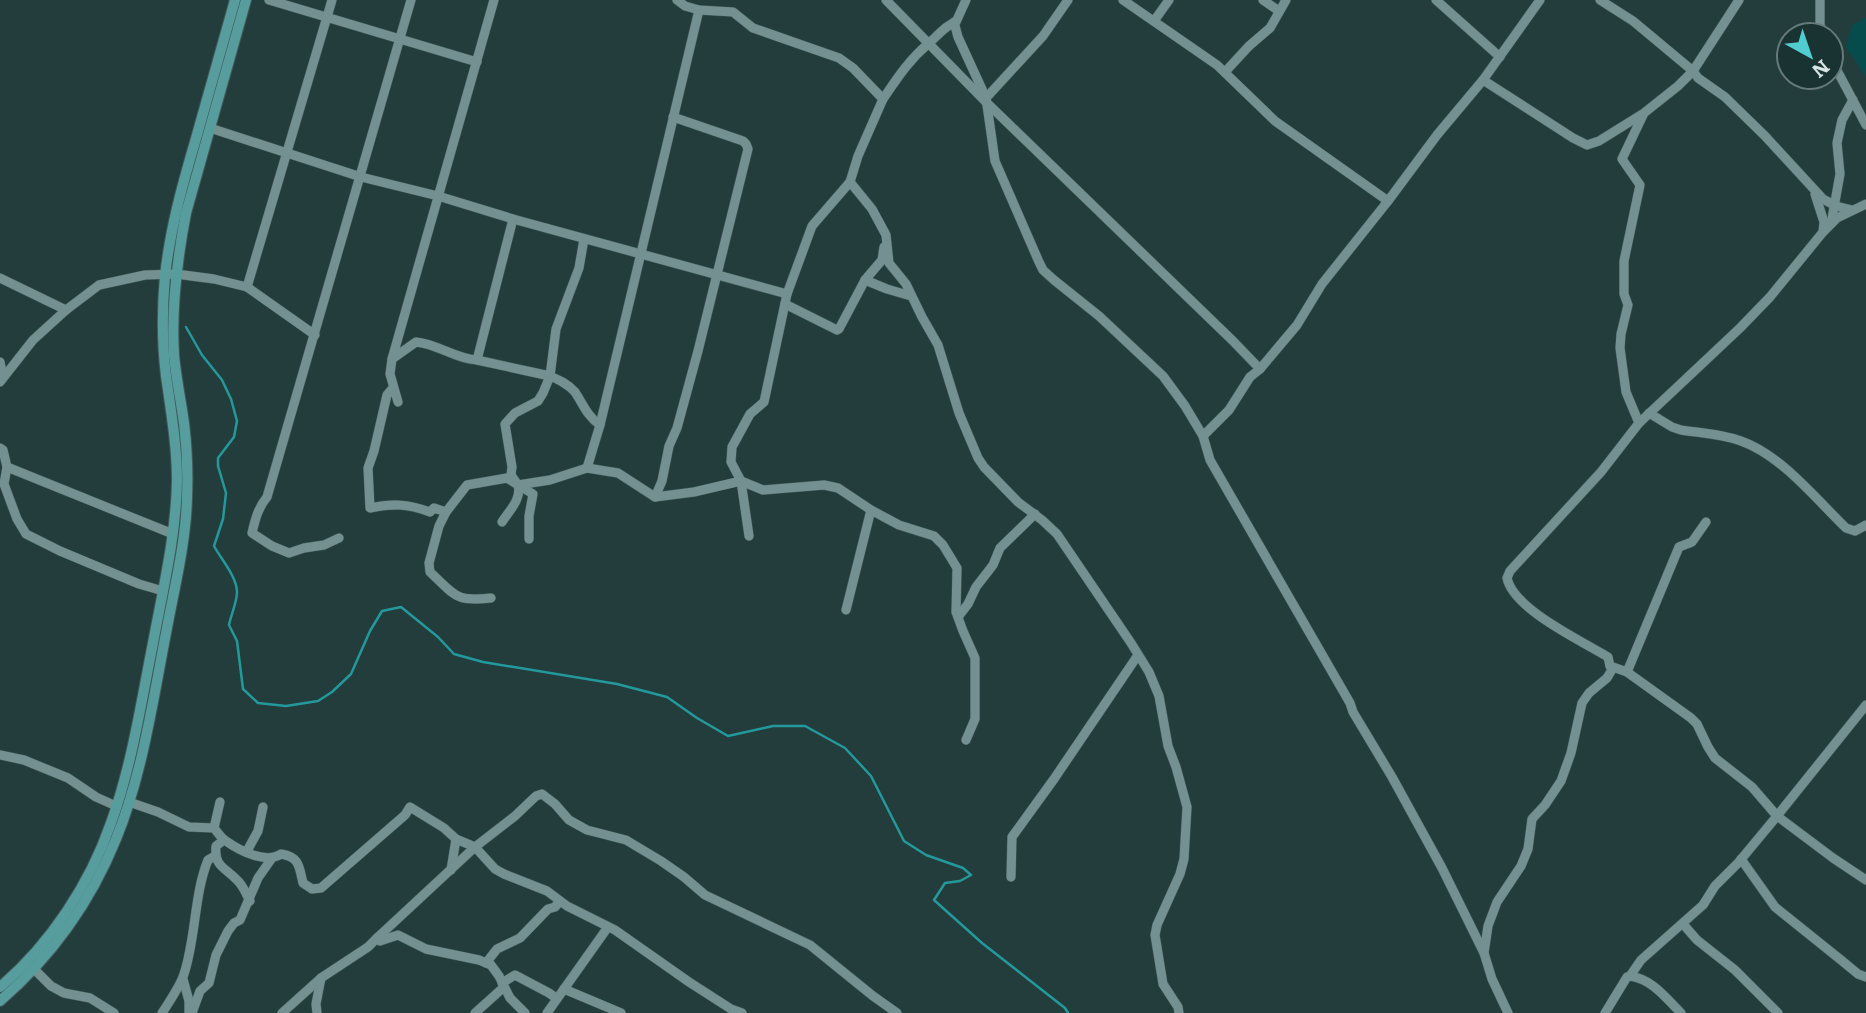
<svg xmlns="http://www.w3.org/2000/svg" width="1866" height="1013" viewBox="0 0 1866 1013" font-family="Literata,serif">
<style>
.green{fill:#064c4d}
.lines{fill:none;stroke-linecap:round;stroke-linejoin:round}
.stream{stroke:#24999b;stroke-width:2.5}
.minor-casing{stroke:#425959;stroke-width:10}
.major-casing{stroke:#425959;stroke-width:12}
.minor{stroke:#749090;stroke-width:9}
.major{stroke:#579d9e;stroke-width:10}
</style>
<rect width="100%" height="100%" fill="#233c3c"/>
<polygon class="green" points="1865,18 1866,18 1866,77 1846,47 1852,25"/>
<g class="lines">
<path class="stream" d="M186 327 202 355 222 380 231 399 237 421 234 437 218 458V466L226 493 223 519 214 546C221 559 237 577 237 592 237 602 231 615 229 625L237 641 243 689 258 703 286 706 318 701 332 692 351 674 370 631 382 611 401 607 438 637 454 654 483 662 617 684 667 697 697 718 728 736 773 726H805L845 748 871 776 904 841 926 855 963 868 971 875 960 881 945 883 934 900 982 943 1065 1008 1068 1013"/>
<defs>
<g id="minor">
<polyline points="269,0 477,62"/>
<polyline points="677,0 685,6 699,10 733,12 753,28 839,58 853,68 883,99 858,156 850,182 872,209 886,235 889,263 906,284 922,317 938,345 959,413 978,458 984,467 1018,502 1042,520 1057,534 1131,643 1149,672 1159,696 1168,746 1176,767 1187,807 1184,859 1180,874 1157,925 1155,935 1163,984 1178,1007 1179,1013"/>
<polyline points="886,0 986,102 1233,341 1260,369"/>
<polyline points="1123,0 1217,65 1275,121 1388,201"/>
<polyline points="1263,0 1279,11"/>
<polyline points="1436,0 1500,57"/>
<polyline points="1600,0 1633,21 1693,71 1698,78 1725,97 1765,136 1823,199 1836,206 1852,210"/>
<polyline points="1820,0 1820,24 1822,35"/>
<polyline points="1154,21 1169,0"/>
<polyline points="954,22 958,37 986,98 995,161 1039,262 1043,270 1054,280 1099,316 1163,376 1185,406 1203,436 1210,460 1350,703 1353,712 1392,777 1442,868 1484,953 1492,979 1508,1013"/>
<polyline points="1831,59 1866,125"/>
<polyline points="1225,72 1249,46 1270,28 1286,0"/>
<polyline points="1483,80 1573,138 1587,145 1599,141 1644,113 1678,86 1693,71 1739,0"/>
<polyline points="986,98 1043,36 1068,0"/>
<path d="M883 99C898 77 909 60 929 43 939 35 944 26 956 22L966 0"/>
<polyline points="210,128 361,177 438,196 513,219 787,294"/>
<polyline points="1815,194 1824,222 1823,232"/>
<path d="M1866 204 1837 218 1823 232 1770 297 1740 328 1639 423 1601 472 1510 571 1507 578C1513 609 1582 641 1608 657L1610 666 1627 672 1691 718 1697 724 1708 747 1715 758 1752 787 1777 816 1833 858 1866 880"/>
<path d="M513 219 477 360 550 376C559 380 568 384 575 392 583 404 587 416 600 425L587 468"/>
<polyline points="1831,224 1840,174 1837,143 1842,120 1853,100"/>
<polyline points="0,278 66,310 99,285 145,275 176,274 214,279 247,287 315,335"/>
<polyline points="865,280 887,289 911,296"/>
<polyline points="247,287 332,0"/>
<polyline points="785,304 837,330 839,329 865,280 882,260 884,247"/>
<path d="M392 359 416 342C438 344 455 359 477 360"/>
<polyline points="0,362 3,377 1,380"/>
<polyline points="0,382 33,340 66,310"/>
<path d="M393 388 387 395 374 451 368 468 370 508C393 503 408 504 430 512L434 508 446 512"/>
<polyline points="398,402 390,374 392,359 494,0"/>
<path d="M1649 413 1672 427 1681 430C1701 433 1722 434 1741 441 1781 455 1815 498 1846 528L1855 531 1866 525"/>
<polyline points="1639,423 1626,392 1620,348 1621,334 1628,305 1624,294 1624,261 1640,185 1622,159 1643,115"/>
<polyline points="600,425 699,10"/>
<polyline points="1203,436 1229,410 1250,377 1260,369 1297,325 1322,284 1388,201 1437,135 1483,80 1540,0"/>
<polyline points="0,448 3,450 7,467 4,484 17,519 26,534 60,551 139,584 163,591"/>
<polyline points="7,467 173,534"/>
<polyline points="655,497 662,481 669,446 677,428 698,351 748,149 746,144 743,141 673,117"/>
<path d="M502 522C509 511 522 499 518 485"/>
<polyline points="749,536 741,481 731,462 732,447 750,414 764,402 787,294 812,226 850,182"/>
<path d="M339 538 324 545 304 548 289 553 272 546 252 533C255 520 258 508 267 497L411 0"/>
<polyline points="529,539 529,516 533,494 518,485 511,475 512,467 505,424 515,413 538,401 543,393 550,376 556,329 579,268 584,239"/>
<path d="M491 598C455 602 456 596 430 572L429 563 439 526 446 512 467 485 507 478 518 485 550 480 587 468 618 473 655 497 694 492 741 481 763 490 824 485 838 488 871 510 899 525 934 536 943 545 957 568 956 612 963 631 975 658V719L966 740"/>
<polyline points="846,610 871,510"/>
<polyline points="958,617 968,604 976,587 993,565 1000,548 1035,514"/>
<polyline points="1627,672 1679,547 1692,542 1706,522"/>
<polyline points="0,755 24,760 68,778 96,797 116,806"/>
<path d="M129 802 158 812 189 827 214 828C218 833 221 838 226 841 240 851 266 864 281 854 300 857 299 867 303 883L312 889 321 888 405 815 410 807 444 828 456 839 475 847 495 869 504 874 547 891 567 906 615 930 689 982 731 1009 742 1013"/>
<polyline points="214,828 220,802"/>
<path d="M224 840 216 846C214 867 225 867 237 880 243 885 246 894 250 901"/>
<polyline points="247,851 258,831 263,807"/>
<polyline points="1741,859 1775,907 1841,960 1858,974 1866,977"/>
<polyline points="451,870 456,839"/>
<polyline points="1011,877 1012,837 1054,779 1138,655"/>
<polyline points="1683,924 1697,940 1735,970 1778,1013"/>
<polyline points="377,938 475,847 515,816 536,796 542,794 555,804 569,820 587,830 626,840 661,861 684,877 705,895 810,945 873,996 897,1013"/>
<polyline points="1484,953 1488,926 1497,902 1521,866 1528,849 1532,819 1545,805 1561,781 1571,753 1582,703 1589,693 1607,678 1613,668 1610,666"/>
<polyline points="486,963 497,949 520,938 548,909 555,907 560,901"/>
<polyline points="34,969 51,986 64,993 90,998 114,1013"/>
<path d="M1630 976C1652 979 1666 998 1681 1013"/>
<polyline points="183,979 189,1001 189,1013"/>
<polyline points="502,983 515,975 549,993 556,998"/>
<polyline points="564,989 621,1013"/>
<path d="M162 1013C168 1004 181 984 184 974 196 938 194 894 208 860L215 856"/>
<polyline points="192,1013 200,991 209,983 216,955 228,931 234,923 240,920 258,878 272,858"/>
<polyline points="282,1013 321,978 368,947 377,938 380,941 398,935 426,949 479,960 491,965 499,976 510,998 525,1013"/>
<polyline points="317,1013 316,1004 321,978"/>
<polyline points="475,1013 504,987"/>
<polyline points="547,1013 608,927"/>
<polyline points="1605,1013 1627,977 1630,976 1641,960 1703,905 1715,886 1738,863 1777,816 1866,705"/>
</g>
<g id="major">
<path d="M0 987C50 945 90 884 111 823 132 765 141 703 153 643 163 589 176 536 177 481 177 446 171 411 166 376 162 343 162 309 165 276 170 230 182 186 195 142 208 95 222 47 235 0"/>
<path d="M0 1001C51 957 91 901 116 839 142 776 153 700 166 633 174 589 186 543 187 497 188 473 187 448 184 423 181 401 176 378 174 355 171 307 177 260 186 213L246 0"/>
</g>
</defs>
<use href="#minor" class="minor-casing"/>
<use href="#major" class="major-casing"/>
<use href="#minor" class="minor"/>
<use href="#major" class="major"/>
</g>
<g transform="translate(1810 56) rotate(140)"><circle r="33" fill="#193232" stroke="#657a7a" stroke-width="2"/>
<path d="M0-5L12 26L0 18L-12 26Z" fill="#52cdcf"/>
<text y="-10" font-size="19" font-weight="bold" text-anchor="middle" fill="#d6e5e5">N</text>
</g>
</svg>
